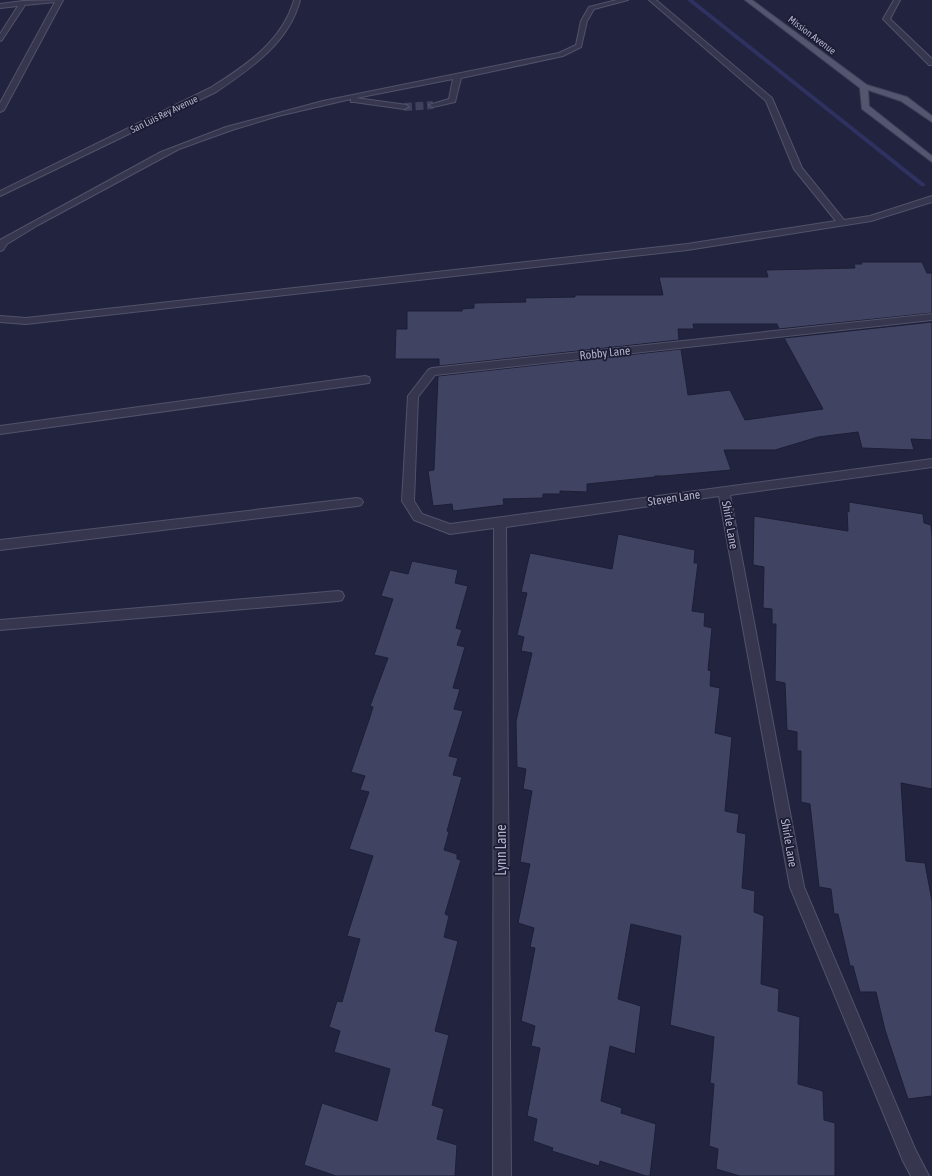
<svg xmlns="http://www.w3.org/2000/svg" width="932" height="1176" viewBox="0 0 932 1176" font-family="'Asap Condensed',sans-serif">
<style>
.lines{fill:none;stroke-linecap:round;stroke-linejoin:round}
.stream{fill:#2f3261;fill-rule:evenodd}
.building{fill:#404361;stroke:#1d1e36}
.minor-tunnel{stroke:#3f405b;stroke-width:8;stroke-dasharray:8 3.5;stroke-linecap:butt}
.minor-casing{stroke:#51526a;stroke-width:2}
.major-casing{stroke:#3f4058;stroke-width:2}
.minor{fill:#36374f;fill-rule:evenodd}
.major{fill:#54556f;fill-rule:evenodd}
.labels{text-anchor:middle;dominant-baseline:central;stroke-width:3.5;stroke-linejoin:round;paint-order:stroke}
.far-street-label{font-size:10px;fill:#b1b2ca;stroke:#1b1c34}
.street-label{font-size:12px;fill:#b1b2ca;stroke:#1b1c34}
.near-street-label{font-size:14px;fill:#b1b2ca;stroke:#1b1c34}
</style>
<rect width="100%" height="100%" fill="#22243f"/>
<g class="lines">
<polygon class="stream" points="687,0 693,0 925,184 925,186 921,186"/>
</g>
<g class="building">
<polygon points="861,262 922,262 927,273 932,273 932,313 779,329 777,324 693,324 694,329 678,329 679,340 439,366 439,359 395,359 396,329 407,329 407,311 462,311 462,309 474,308 474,303 526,302 525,298 575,297 575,295 663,295 659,277 768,277 766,270 855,268 854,264 862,264"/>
<polygon points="932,322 932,440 911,439 914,450 862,448 858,432 818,437 775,450 724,450 731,470 664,476 655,476 655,477 587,484 587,492 560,491 560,494 543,494 543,498 503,499 504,505 453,511 452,504 433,506 428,471 434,470 438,376 681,349 688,395 730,390 745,420 823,409 784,338"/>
<polygon points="849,502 923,514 924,523 931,525 932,537 932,789 901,783 906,861 925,863 932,901 932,1096 908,1099 885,1030 876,992 860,992 853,966 850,966 838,914 834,914 831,889 819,887 810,804 801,802 801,751 797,751 797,732 787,730 785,683 775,681 776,624 772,624 772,609 763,608 764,567 753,565 754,516 848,531 847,511 849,512"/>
<polygon points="618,534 695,550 694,563 698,563 692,611 705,613 704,626 712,628 708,670 711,671 710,686 720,688 715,733 732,737 725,811 739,814 737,832 746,834 742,888 755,891 754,912 764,916 761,984 779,989 778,1011 800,1017 798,1084 823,1091 824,1120 835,1123 835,1176 740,1176 716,1169 718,1149 709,1146 714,1084 710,1083 714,1037 670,1025 681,936 631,924 618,999 641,1006 635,1054 610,1046 601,1101 622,1108 621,1113 656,1124 650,1176 646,1176 600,1161 599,1166 552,1151 553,1148 533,1141 537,1119 527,1116 540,1048 531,1046 535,1026 521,1021 535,948 530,947 534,928 518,923 530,864 520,862 532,791 523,789 526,769 517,767 516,721 532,653 521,651 524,637 517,635 527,593 521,592 530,553 612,569"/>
<polygon points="412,561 458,570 455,583 468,586 456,628 462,630 457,645 465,647 453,688 460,689 454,709 463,711 449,756 458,758 453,775 462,777 447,831 449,832 444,850 457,854 457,859 461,860 445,914 449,916 444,937 458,941 435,1031 449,1035 432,1105 444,1109 437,1139 457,1145 455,1176 336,1176 304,1165 322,1103 377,1121 390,1069 334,1052 340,1031 329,1027 337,1001 342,1002 360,939 347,936 373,856 349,849 369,792 360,790 365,776 351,772 369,720 373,707 370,706 388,658 374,655 393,599 381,596 390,570 408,574"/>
</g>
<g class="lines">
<polyline class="minor-tunnel" points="404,107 433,105"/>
<defs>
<g id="minor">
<polygon points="63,0 4,110 0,112 0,103 55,2 25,5 2,40 0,41 0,34 18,6 0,8 0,4 23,1"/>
<path d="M294 0H300C289 43 251 68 216 92L0 196V191L210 88C245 66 282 42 294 0Z"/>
<polygon points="617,0 628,0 594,9 587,21 581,47 563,56 461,78 455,102 433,107 429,105 449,99 453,79 356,98 407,105 408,107 404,109 354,102 351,102 351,99 278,116 232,130 179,149 38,225 7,244 3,250 0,251 0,240 161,152 226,127 323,101 559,53 576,45 581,21 589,7"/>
<polygon points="649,0 656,0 772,98 802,168 844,220 870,216 932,196 932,202 871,221 687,250 26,324 0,322 0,316 26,318 687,244 836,221 794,169 766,101"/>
<polygon points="894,0 900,0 890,19 932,59 932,65 929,65 883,19"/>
<polygon points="932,314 932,320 435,375 418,397 414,501 422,514 450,524 932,459 932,467 730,495 804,887 915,1149 929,1176 911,1176 903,1161 790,887 719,496 506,527 511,1176 493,1176 494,528 450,534 414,520 402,501 408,396 428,370 432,368"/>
<polygon points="365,376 369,377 370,380 369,383 0,434 0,426"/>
<polygon points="357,498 361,499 363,502 361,505 357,506 0,550 0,540"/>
<polygon points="338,591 342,592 344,596 342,600 338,601 0,630 0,620"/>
</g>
<polygon id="major" points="745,0 752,0 867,85 907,97 932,116 932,122 901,101 868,90 869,106 932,156 932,162 862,109 860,88"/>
</defs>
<use href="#minor" class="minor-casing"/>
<use href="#major" class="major-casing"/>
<use href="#minor" class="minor"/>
<use href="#major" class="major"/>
</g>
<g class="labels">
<g class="far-street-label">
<text transform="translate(812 35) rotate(37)">Mission Avenue</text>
<text transform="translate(164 114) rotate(-26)">San Luis Rey Avenue</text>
</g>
<g class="street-label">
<text transform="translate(605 353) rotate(-6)">Robby Lane</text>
<text transform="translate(674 498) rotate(-8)">Steven Lane</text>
<text transform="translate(730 525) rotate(80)">Shirle Lane</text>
<text transform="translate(789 843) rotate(80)">Shirle Lane</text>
</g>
<g class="near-street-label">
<text transform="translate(501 850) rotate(-90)">Lynn Lane</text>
</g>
</g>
</svg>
